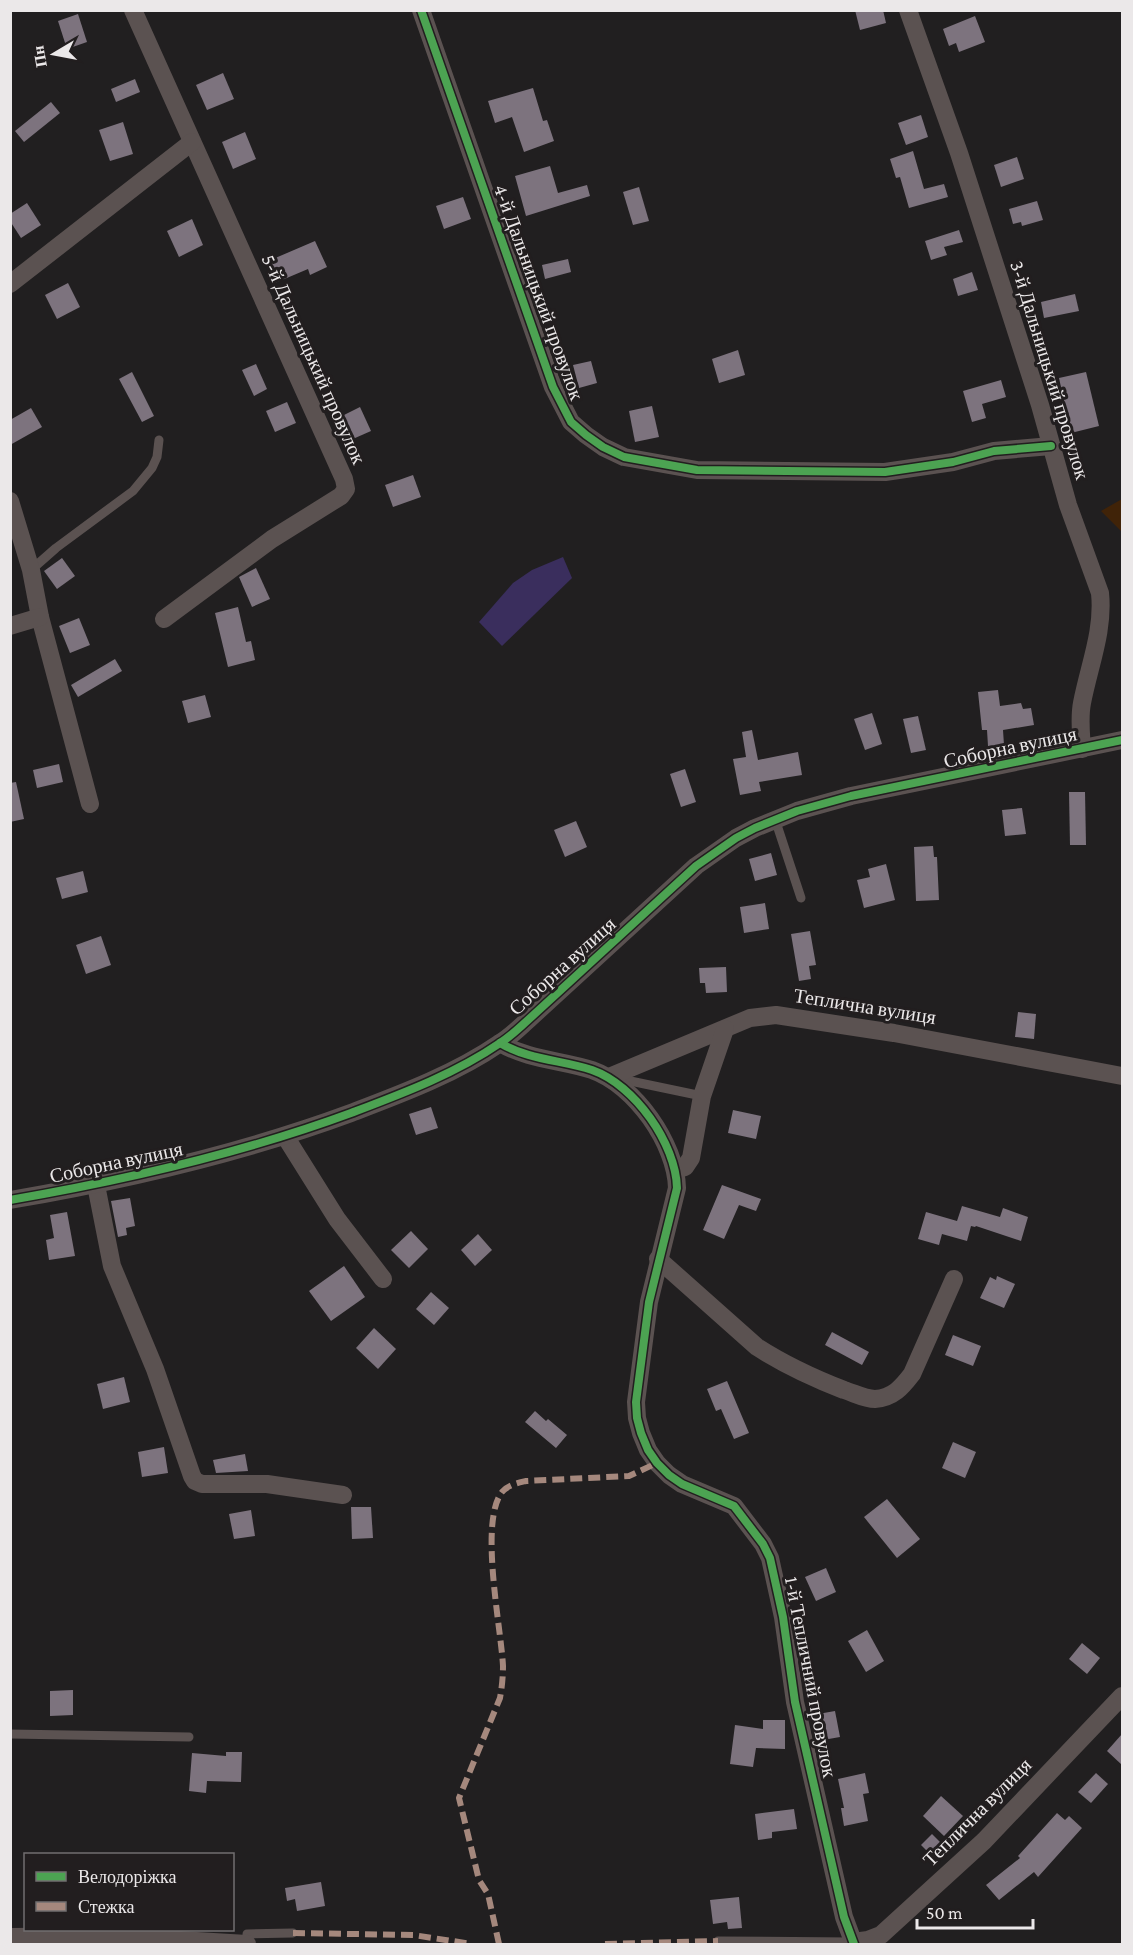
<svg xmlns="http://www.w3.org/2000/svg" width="1133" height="1955" viewBox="0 0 1133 1955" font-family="'Crimson Pro',serif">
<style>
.green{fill:#402308}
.water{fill:#3a2e5d}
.building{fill:#7d737e}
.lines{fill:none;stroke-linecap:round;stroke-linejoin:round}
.lane{stroke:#5b5251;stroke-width:9}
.street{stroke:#5b5251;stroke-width:18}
.quiet{stroke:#a5887d;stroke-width:6;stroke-dasharray:12 6;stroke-linecap:butt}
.cycleway-casing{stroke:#221e1f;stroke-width:11}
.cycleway{stroke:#4ca352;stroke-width:8}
.labels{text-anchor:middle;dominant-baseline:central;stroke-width:6;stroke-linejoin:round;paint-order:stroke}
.street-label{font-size:20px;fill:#ebe8e9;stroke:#221e1f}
</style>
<rect width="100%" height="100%" fill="#211f20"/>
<polygon class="green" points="1122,499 1122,532 1101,511"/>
<polygon class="water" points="563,557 572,578 502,646 479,622 513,583 532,570"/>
<g class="building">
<polygon points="855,10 883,10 886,23 860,30"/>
<polygon points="78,14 87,42 67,49 58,21"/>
<polygon points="975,16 985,42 959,52 956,43 949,46 943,29"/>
<polygon points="223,73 234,99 207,110 196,85"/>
<polygon points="135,79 140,92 116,102 111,89"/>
<polygon points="533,88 543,121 547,120 554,141 524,152 512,117 495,123 488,101"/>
<polygon points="51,102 60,113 24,142 15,131"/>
<polygon points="921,115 928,137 906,145 898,123"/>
<polygon points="123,122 133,154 110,161 99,130"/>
<polygon points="245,132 256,159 233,169 222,142"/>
<polygon points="913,151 924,189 944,184 948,197 909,208 900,177 896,178 890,159"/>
<polygon points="1017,157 1024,179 1001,187 994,165"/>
<polygon points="550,166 558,193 587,185 590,196 526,216 515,176"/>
<polygon points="639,187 649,221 633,225 623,192"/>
<polygon points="463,197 471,219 444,229 436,206"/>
<polygon points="1037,201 1043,220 1022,226 1021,222 1013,224 1009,209"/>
<polygon points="27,203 41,225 21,238 10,221 10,214"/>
<polygon points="192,219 203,245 179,257 167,231"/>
<polygon points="959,230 963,242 944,247 947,255 931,260 925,241"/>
<polygon points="315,241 327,267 310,275 308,269 275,283 266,262"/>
<polygon points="568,259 571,272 545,279 542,265"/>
<polygon points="972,272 978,290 958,296 953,279"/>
<polygon points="68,283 80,307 57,319 45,295"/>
<polygon points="1075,294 1079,311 1044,318 1041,302"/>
<polygon points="738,350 745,375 719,383 712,359"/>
<polygon points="591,361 597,383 579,388 573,365"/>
<polygon points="256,364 267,389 254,396 242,370"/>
<polygon points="132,372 154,416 142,422 119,379"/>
<polygon points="1086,372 1099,426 1071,433 1059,378"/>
<polygon points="1001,380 1006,397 982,404 986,418 972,422 963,391"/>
<polygon points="287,402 296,423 275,432 266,411"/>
<polygon points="652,406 659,437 635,442 629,411"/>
<polygon points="360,407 371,431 346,442 336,419"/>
<polygon points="31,408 42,427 10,445 10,420"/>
<polygon points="413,475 421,497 393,507 385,485"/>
<polygon points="62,558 75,576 57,589 44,571"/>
<polygon points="256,568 270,599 252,607 239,577"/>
<polygon points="238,607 246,642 251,641 255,660 228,667 215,613"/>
<polygon points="79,618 90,645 70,653 59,626"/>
<polygon points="115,659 122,671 78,697 71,685"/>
<polygon points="998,690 1000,706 1021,703 1023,709 1031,708 1034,725 1003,730 1004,745 988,746 987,730 982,730 978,692"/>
<polygon points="205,695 211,717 188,723 182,701"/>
<polygon points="872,713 882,744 865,750 854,719"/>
<polygon points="918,716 926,750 911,753 903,719"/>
<polygon points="752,730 758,760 798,752 802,775 759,782 761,791 740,795 733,759 746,757 742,732"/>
<polygon points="59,764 63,782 37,788 33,770"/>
<polygon points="685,769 696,802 681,807 670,774"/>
<polygon points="16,782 24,819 10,822 10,783"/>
<polygon points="1069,792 1085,792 1086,845 1070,845"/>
<polygon points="1022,808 1026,834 1005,836 1002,810"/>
<polygon points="576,821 587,847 565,857 554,830"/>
<polygon points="933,846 934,857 937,857 939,900 916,901 914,847"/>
<polygon points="771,853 777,875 755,881 749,859"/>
<polygon points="886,864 895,900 864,908 857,880 870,877 868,869"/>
<polygon points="83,871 88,892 62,899 56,878"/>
<polygon points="765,903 769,929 744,933 740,907"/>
<polygon points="810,931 816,965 809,966 811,979 799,981 791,934"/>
<polygon points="101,936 111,965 86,974 76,945"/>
<polygon points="726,967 727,992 706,993 705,983 700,983 699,968"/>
<polygon points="1018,1012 1036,1014 1034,1039 1015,1037"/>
<polygon points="431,1107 438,1128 416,1135 409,1114"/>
<polygon points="733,1110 761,1116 756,1139 728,1133"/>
<polygon points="722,1185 761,1199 756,1211 739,1205 724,1239 703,1230"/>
<polygon points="130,1198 135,1226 126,1228 127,1235 118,1237 111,1201"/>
<polygon points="962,1206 1000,1217 1003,1208 1028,1217 1021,1241 976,1226 975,1227 971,1226 967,1241 942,1234 939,1245 918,1239 926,1212 957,1221"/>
<polygon points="67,1212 75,1256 49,1260 46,1240 54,1238 50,1215"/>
<polygon points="411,1231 428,1249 409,1268 391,1250"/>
<polygon points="478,1234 492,1250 475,1266 461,1250"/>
<polygon points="344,1266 365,1297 331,1321 309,1291"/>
<polygon points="997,1276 1015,1284 1004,1308 980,1298 990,1277 996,1280"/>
<polygon points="431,1292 449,1308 434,1325 416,1309"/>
<polygon points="374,1328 396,1349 378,1369 356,1348"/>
<polygon points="832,1332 869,1352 862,1365 825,1345"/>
<polygon points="953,1335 981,1346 973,1366 945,1355"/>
<polygon points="124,1377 130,1402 103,1409 97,1384"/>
<polygon points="727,1381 749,1433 734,1439 721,1409 716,1411 707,1389"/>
<polygon points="535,1411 546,1421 548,1419 567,1435 556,1448 525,1422"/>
<polygon points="953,1442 976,1452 965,1478 942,1468"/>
<polygon points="164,1447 168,1473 142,1477 138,1452"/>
<polygon points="245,1454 248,1471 216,1473 213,1460"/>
<polygon points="887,1499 920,1539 897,1558 864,1517"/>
<polygon points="351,1507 371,1507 373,1538 352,1539"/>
<polygon points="251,1510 255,1536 234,1539 229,1514"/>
<polygon points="826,1568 836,1592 816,1601 805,1577"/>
<polygon points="867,1630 884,1661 866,1672 848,1641"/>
<polygon points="1082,1643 1100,1658 1087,1674 1069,1659"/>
<polygon points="73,1690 73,1715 50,1716 50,1691"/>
<polygon points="835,1711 840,1737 823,1740 818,1714"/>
<polygon points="763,1720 785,1720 785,1749 756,1748 753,1767 730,1764 735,1725 763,1729"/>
<polygon points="1122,1734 1122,1765 1107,1751"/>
<polygon points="226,1752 242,1752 241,1782 207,1781 206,1793 189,1791 192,1753 226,1756"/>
<polygon points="865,1773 869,1793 863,1794 868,1821 844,1826 841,1808 844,1808 838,1779"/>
<polygon points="1096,1773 1108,1784 1091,1803 1078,1792"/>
<polygon points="941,1796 963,1816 944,1836 923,1816"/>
<polygon points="794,1809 797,1829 772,1832 772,1838 758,1840 755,1814"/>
<polygon points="1057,1813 1065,1820 1069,1816 1082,1828 1038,1877 1034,1872 999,1900 986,1885 1020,1858 1018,1856"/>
<polygon points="932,1834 948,1850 937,1861 921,1845"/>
<polygon points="321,1882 325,1906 297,1911 295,1899 287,1901 285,1888"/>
<polygon points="739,1897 742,1928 728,1929 727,1922 713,1924 710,1900"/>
</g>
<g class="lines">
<g class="lane">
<polyline points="31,570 56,548 133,491 152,468 157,457 159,440"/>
<polyline points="775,819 801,898"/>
<polyline points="616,1078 702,1096"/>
<polyline points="10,1734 189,1737"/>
<polyline points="718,1941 853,1942"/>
<polyline points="247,1943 247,1934 293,1933"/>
</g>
<g class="street">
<polyline points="133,10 344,479 346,489 341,496 272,539 164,619"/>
<polyline points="421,10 553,387 571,422 586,435 603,447 624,457 697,470 885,472 953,462 994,451 1051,446"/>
<path d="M908 10 959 153 1040 405 1068 505 1100 593C1104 631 1089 666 1082 703 1079 718 1081 733 1082 749"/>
<polyline points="10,284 192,142"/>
<polyline points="10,501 31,570 40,617 90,804"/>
<polyline points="10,626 40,617"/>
<path d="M500 1043C529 1060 561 1060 592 1070 635 1085 676 1144 677 1188L649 1302 636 1402 637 1418 641 1433 648 1450 657 1463 669 1475 682 1484 734 1506 763 1544 770 1558 783 1617 795 1702 844 1917 854 1944"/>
<polyline points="609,1077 750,1018 776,1015 894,1033 1122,1076"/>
<polyline points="285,1136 337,1219 383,1279"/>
<polyline points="676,1170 685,1167 691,1158 702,1096 725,1029"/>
<polyline points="96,1185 112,1266 155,1369 192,1476 195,1481 202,1484 267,1484 343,1495"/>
<path d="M10 1200C126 1180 240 1154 351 1113 401 1094 455 1074 500 1043 510 1037 519 1028 528 1020L696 866 736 838 755 828 797 811 851 796 1122 740"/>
<path d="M658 1259 757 1347C785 1365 813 1378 844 1390 854 1393 865 1399 875 1399 893 1398 902 1387 912 1374L954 1279"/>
<polyline points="10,1937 112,1936 247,1944"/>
<polyline points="853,1942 868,1940 881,1935 984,1841 1122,1696"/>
</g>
<g class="quiet">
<polyline points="293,1933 413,1935 472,1944"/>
<path d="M499 1944 488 1894 479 1880 459 1798 500 1698C502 1687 503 1676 503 1666 501 1627 479 1522 502 1492 508 1485 518 1483 526 1481L629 1476 657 1463"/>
<polyline points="605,1944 718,1941"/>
</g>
<defs>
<g id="cycleway">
<polyline points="421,10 553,387 571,422 586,435 603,447 624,457 697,470 885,472 953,462 994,451 1051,446"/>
<path d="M500 1043C529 1060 561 1060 592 1070 635 1085 676 1144 677 1188L649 1302 636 1402 637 1418 641 1433 648 1450 657 1463 669 1475 682 1484 734 1506 763 1544 770 1558 783 1617 795 1702 844 1917 854 1944"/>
<path d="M10 1200C126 1180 240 1154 351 1113 401 1094 455 1074 500 1043 510 1037 519 1028 528 1020L696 866 736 838 755 828 797 811 851 796 1122 740"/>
</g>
</defs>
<use href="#cycleway" class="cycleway-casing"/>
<use href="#cycleway" class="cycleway"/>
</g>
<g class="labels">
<g class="street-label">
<text transform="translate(539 292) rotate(70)">4-й Дальницький провулок</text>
<text transform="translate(314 359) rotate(66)">5-й Дальницький провулок</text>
<text transform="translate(1050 370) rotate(73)">3-й Дальницький провулок</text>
<text transform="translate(1010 747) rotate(-12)">Соборна вулиця</text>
<text transform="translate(562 966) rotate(-42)">Соборна вулиця</text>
<text transform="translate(865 1006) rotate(9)">Теплична вулиця</text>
<text transform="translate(116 1162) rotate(-12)">Соборна вулиця</text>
<text transform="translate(811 1677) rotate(79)">1-й Тепличний провулок</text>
<text transform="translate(977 1812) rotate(-45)">Теплична вулиця</text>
</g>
</g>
<rect width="1133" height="1955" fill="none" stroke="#ebe8e9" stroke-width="24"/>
<rect x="24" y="1853" width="210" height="78" fill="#221e1f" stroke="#726f70" stroke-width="1.5"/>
<rect x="36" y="1872" width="30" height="9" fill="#4ca352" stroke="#726f70" stroke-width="1.5"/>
<text x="78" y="1883" font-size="18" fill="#ebe8e9">Велодоріжка</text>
<rect x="36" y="1902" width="30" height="9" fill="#a5887d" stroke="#726f70" stroke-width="1.5"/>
<text x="78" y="1913" font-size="18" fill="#ebe8e9">Стежка</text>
<g transform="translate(54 54) rotate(260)" stroke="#221e1f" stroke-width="4.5" paint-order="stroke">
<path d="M0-4.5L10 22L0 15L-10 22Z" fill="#ebe8e9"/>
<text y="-9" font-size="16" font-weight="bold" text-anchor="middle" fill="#ebe8e9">Пн</text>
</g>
<path d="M917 1919v9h116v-9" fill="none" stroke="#ebe8e9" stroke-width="3"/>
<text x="926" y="1919" font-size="18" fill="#ebe8e9" stroke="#221e1f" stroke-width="4.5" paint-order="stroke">50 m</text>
</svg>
